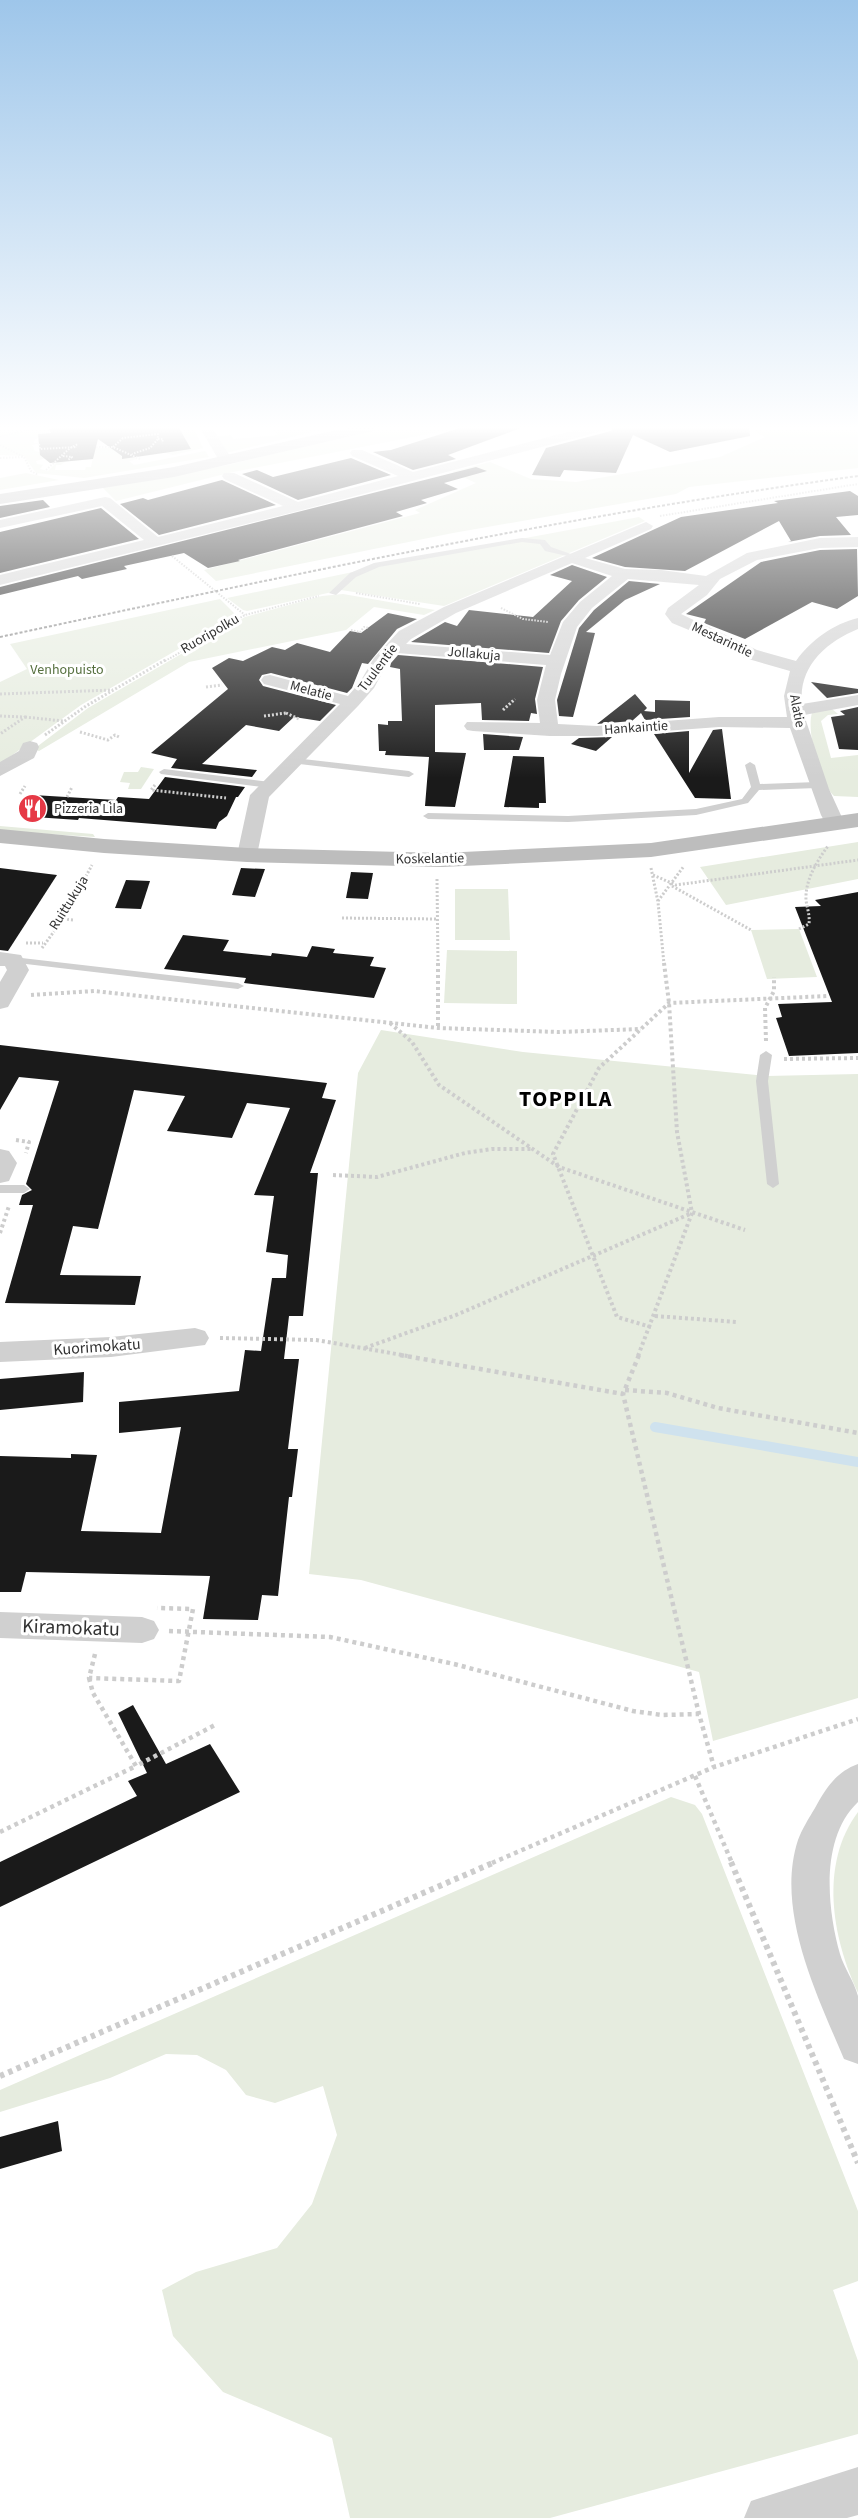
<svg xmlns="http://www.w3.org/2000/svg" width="858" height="2518" viewBox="0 0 858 2518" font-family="'Source Sans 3',sans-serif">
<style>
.green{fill:#e6ecdf}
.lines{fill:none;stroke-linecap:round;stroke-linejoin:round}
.stream{stroke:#cfe2ee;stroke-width:10}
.building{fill:#1a1a1a}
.path-far4{stroke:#cdcdcd;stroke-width:2;stroke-dasharray:1.5 1.5;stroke-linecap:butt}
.path-far3{stroke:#cdcdcd;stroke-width:3;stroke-dasharray:2 2;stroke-linecap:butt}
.path-far2{stroke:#cdcdcd;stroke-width:4;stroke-dasharray:3 3;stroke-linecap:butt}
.path-far1{stroke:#cdcdcd;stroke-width:4.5;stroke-dasharray:4 4;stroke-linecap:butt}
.path{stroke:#cdcdcd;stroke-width:6;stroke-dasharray:4.5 4.5;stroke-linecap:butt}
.lane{fill:#d0d0d0;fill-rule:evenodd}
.street{fill:#d0d0d0;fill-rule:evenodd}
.secondary{fill:#bdbdbd;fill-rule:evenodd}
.rail{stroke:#888;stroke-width:2;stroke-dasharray:3 2;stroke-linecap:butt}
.labels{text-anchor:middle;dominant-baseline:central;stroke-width:6;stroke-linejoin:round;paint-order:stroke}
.far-street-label{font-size:14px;fill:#333;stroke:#fff}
.far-park-label{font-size:14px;fill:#56703f;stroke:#fff}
.far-poi-label{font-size:14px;fill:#333;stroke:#fff;text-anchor:start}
.street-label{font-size:16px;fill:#333;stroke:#fff}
.near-street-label{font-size:20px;fill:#333;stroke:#fff}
.district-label{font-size:22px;font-weight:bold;letter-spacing:1.5px;fill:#000;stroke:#fff}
</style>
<rect width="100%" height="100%" fill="#fff"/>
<g class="green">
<polygon points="40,426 81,426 49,429 49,436 35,439 34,443 39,443 32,445 35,451 53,456 36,461 37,464 43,465 40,469 48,471 57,462 69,458 61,465 56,465 55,470 85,470 86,467 91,467 95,448 113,448 127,453 121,456 123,459 134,457 138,459 129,461 134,465 205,451 209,457 84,478 36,473 24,456 0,455 0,429"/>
<polygon points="178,426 193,426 203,448 173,455 163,452 188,444"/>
<polygon points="294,426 337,426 226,453 216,436 231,435 234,439 277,435 274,430 295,429"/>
<polygon points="386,426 469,426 233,472 116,501 102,487 228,465"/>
<polygon points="745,426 858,426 858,468 689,487 676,494 453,533 216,581 204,570 420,513 415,510 476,483 452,472 490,462 531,479 576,482 720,457 765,437"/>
<polygon points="26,473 59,480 0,490 0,478"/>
<polygon points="639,517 645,521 444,606 341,590 247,611 243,610 227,598 440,554"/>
<polygon points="343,594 435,610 424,615 374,607 346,630 189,662 39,751 34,749 88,708 245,617 322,596"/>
<polygon points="220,599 235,614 231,619 81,705 0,764 0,682 27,669 10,644"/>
<path d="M832 709 838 714 828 715 821 721 831 758 858 755V797L834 796C820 783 806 731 812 713Z"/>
<polygon points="141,767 154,769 141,789 128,789 130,783 120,782 124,772 138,772"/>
<polygon points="0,826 93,834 95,837 0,831"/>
<polygon points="858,842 858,879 726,905 700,867"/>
<polygon points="455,889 508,889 510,940 455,940"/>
<polygon points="799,929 817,977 767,979 751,930"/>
<polygon points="447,950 517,951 517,1004 444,1003"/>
<polygon points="381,1030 523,1052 767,1076 858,1074 858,1698 713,1741 699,1672 361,1580 309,1574 358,1073"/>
<polygon points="671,1797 695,1805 702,1814 858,2211 858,2281 833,2290 858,2361 858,2434 550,2518 350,2518 332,2438 223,2392 173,2336 162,2290 196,2272 277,2248 312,2204 337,2135 323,2086 275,2103 246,2095 226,2070 197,2055 166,2054 110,2078 0,2112 0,2090"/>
<path d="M858 1812V1993C832 1938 819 1864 858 1812Z"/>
</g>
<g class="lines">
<polyline class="stream" points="655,1427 858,1462"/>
</g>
<g class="building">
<polygon points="80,426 178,426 191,449 122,459 122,456 98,439 93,459 50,463 40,455 38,434 51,433 49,429"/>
<polygon points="466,426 521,426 521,428 448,455 456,459 413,470 373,452 391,450"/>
<polygon points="614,426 749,426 750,436 670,452 633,435 616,473 564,470 560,477 532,475 546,448 611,431"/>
<polygon points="351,458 391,475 298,500 242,474 257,470 273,477"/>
<polygon points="476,467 487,471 444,483 458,489 421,500 427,503 396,512 403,516 238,560 240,561 208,568 184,553 124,566 127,569 82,579 78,576 0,595 0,587"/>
<polygon points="222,480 276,505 159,535 120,504 143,498 148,500"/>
<polygon points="850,491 858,496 858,515 836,517 851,535 820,536 788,542 791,541 779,521 685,571 625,567 592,558 681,517 778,503 774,501"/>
<polygon points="43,500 50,507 0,518 0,506"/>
<polygon points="101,508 139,539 0,573 0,532"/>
<polygon points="857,549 858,596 837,609 812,602 745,639 704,623 706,619 686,614 761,562 820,550"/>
<polygon points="572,565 607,577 579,600 561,621 549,653 411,642 445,622 457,626 469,610 533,617 572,581 550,575"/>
<polygon points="629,581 660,584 625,600 586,632 595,633 573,717 559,716 557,700 579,628 594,610"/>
<polygon points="388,613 417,619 397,629 368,664 362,663 352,688 347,693 271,673 262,675 259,680 263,686 336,705 320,721 294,717 279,731 246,725 202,764 257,770 252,777 171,768 177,759 151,753 228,689 212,668 229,658 243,661 272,647 285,650 297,643 330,652 350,631 361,633"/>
<polygon points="398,655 543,667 535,699 537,714 531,713 529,721 482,720 481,703 435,705 435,752 466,753 455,807 425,806 429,757 385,755 386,751 379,751 378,724 388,725 388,721 402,721 400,669 390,667 391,663"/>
<polygon points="811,682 858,689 858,693 827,698"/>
<polygon points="635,694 647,708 644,711 655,712 655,700 690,701 690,717 645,720 641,713 632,721 597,724"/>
<polygon points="858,707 858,750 839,749 831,717 845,715 840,711"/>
<polygon points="722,729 731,799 695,798 654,734 689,731 689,773 713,730"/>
<polygon points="483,734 523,737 519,750 484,750"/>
<polygon points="612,737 596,751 571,744 579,738"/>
<polygon points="513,756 544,757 546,803 539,803 539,808 504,807"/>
<polygon points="165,777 245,787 238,797 236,797 227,816 219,822 216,829 79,818 78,820 20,816 33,795 116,800 118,797 149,799"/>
<polygon points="0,868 57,875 8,951 0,950"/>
<polygon points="241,868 265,869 255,897 232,895"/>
<polygon points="351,872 373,873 368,899 346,898"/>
<polygon points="126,880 150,881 141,909 115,908"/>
<polygon points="858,892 858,1053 789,1056 776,1018 782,1017 778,1004 832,1002 795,907 821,906 815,900"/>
<polygon points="183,935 229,940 223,951 271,956 272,953 307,957 312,946 335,949 333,953 374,957 370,966 386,968 374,998 244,983 246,978 164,969"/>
<polygon points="0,1045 327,1083 322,1098 336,1100 310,1173 318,1173 303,1316 289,1316 284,1359 299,1359 288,1449 298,1449 292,1497 289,1497 278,1596 262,1595 258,1620 203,1619 210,1576 26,1572 21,1592 0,1592 0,1456 71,1458 71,1454 97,1455 81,1531 161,1533 181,1427 119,1433 119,1402 239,1391 245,1350 261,1351 272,1278 286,1278 288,1255 266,1252 274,1196 254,1195 290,1108 247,1103 232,1138 167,1131 185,1096 134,1090 98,1229 73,1226 60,1275 141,1276 135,1305 5,1303 33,1205 19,1205 22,1195 32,1190 26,1184 59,1081 19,1077 0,1110"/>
<polygon points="84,1372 83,1402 0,1410 0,1379"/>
<polygon points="133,1705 166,1764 210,1744 240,1792 0,1907 0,1862 137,1796 128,1781 147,1773 118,1713"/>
<polygon points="58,2121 62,2151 0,2169 0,2137"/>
</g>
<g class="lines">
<g class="path-far4">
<polyline points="0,428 32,426"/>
<polyline points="0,437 43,426"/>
<polyline points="158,439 163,439 162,443"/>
<polyline points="39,444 40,449 77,447"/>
<polyline points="0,445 24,457 31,471 38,475"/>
<polyline points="96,447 113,447 140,459"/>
<polyline points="113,447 123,438 158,434 158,439 150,448 132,454"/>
<polyline points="63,456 72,457 68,460"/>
<polyline points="0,458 23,457"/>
<polyline points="46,470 70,448 78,444"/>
<polyline points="660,516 858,484"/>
<polyline points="172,556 245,615"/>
<polyline points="356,593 420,604"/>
<polyline points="501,608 523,619 548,622"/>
<polyline points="351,630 360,632 364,627 369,628"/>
<polyline points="165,661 245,615 319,596"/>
</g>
<g class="path-far3">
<polyline points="206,687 222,685"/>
<polyline points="0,694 113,690"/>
<polyline points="503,710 515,699"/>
<polyline points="286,713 299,719"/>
<polyline points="0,716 25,717 0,734"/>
<polyline points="264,716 286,713 284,714"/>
<polyline points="25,717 63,721"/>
<polyline points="80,732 108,740 115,735 119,737"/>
<polyline points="45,735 86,706 167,659"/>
<polyline points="155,785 151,790 226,798"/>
<polyline points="20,794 25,786"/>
<polyline points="67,797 72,787"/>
<polyline points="651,868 658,902 664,964"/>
<polyline points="653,875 676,885 858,860"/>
<polyline points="437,879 438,964"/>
<polyline points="672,886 751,930"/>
<polyline points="658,901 684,866"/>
<polyline points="342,918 437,919"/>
<polyline points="63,919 74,920"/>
<path d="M799 929 809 924C810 915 807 908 806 900 805 880 817 861 828 846"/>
<polyline points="26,943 43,943"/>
<polyline points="42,948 63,919 92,865"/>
</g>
<g class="path-far2">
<polyline points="438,963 438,1028"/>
<polyline points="31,995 94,991 438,1028 559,1032 641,1029"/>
<polyline points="390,1023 412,1042 439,1085 559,1167 745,1230"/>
<polyline points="766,1041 765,1008 774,991 774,977"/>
<polyline points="784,1059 858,1058"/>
<polyline points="16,1140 29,1142 26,1153"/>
<polyline points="333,1175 377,1177 465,1153 492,1149 533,1149"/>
<polyline points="0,1233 9,1206"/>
<polyline points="655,1316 737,1322"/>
<polyline points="651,1327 617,1317 553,1154 599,1068 669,1003 828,996"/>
<polyline points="220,1338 316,1340 408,1356"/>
<polyline points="365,1348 456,1315 692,1213"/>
<polyline points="638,1356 692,1213 677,1132 669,1003 664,963"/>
</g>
<g class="path-far1">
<polyline points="400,1355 623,1394"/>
<polyline points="639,1355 623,1394 699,1714 714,1767"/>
<polyline points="625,1390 667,1393 718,1408 858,1433"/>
<polyline points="169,1631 330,1637 454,1664 633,1711 662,1715 699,1714"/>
<polyline points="95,1654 89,1678 179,1681 193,1609 157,1608"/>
<polyline points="89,1678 93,1693 136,1766 217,1724"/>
<polyline points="695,1776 732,1863"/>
<polyline points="0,1832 136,1766"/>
<polyline points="492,1863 714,1767 858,1719"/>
</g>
<g class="path">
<polyline points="731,1862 858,2163"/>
<polyline points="0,2076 495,1862"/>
</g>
<g class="lane">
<polygon points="522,538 545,540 551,547 571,554 567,556 545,551 540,544 522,542 379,567 356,577 336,595 329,593 350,573 374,563"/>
<polygon points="294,758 409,771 414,774 409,777 291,763 291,759"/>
<polygon points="750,762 755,765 760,784 817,782 822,785 817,788 759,790 748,803 696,815 568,822 428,819 423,816 428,813 568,816 696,809 742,799 751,787 745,765"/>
<polygon points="164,769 270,782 275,785 270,788 161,774 159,772"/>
<polygon points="13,957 238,983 244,986 238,989 9,962 7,960"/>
<polygon points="766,1051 772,1055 768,1081 779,1184 773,1188 767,1184 756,1081 760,1055"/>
<polygon points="0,1185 24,1185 30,1189 24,1193 0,1193"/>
</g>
<g class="street">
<polygon points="199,426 211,426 233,461 231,464 221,464"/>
<polygon points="591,426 612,426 610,429 302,510 0,585 0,575 144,540 102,506 0,528 0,520 105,497 110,498 158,537 283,506 224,479 222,476 224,473 234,473 298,502 398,476 352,456 350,453 352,450 362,450 413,472"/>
<path d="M646 522 653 526 651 529 585 558 625 569 661 570 706 576 747 553 820 538 858 537V547L820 548 757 560 720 579 707 595 681 614 757 650 796 661C811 640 833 624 858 618V629C826 642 798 667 802 704L858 695V705L804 715 829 789 845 824 842 828H828L821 815 790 728 719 727 597 736H550L473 731 467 730 464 726 467 722 540 723 537 700 546 665 397 653 387 664 374 688 358 706 269 797 257 855 254 859H240L237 855 250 795 340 704 264 684 261 680 264 676 270 675 348 696 360 682 374 658 399 631 444 607ZM572 563 612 576 580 602 563 622 550 655 406 644 411 639 456 613ZM628 579 699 585 668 608 665 614 672 623 701 635 745 658 790 671 784 696 787 717H719L597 726 558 724 555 700 561 674 577 627 592 608Z"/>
<polygon points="30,741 37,743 39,747 34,758 0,776 0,762 19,751 23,743"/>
<polygon points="0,952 21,955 29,970 8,1007 0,1009 0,982 7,970 5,966 0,966"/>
<polygon points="0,1149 9,1151 17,1163 9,1181 0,1183"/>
<polygon points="195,1328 205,1331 209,1338 205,1345 111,1357 0,1362 0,1342 111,1337"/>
<polygon points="0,1612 142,1617 154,1621 159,1630 154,1639 142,1643 0,1638"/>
<path d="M858 1764V1802C820 1838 827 1908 840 1954 844 1968 854 1981 858 1996 858 2012 858 2046 858 2064L844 2059C817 1995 775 1910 798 1840 802 1829 809 1818 815 1808 826 1788 836 1772 858 1764Z"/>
<polygon points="858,2467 858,2515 847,2518 744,2518 751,2501"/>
</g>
<g class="secondary">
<polygon points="354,426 381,426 373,431 174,477 0,504 0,494 174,467"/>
<polygon points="858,813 858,827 651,857 442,867 247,862 104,853 0,843 0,829 104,839 247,848 442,853 651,843"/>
</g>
<path class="rail" d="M0 637C285 576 569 515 858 476"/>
</g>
<linearGradient id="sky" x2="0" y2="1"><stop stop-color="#9ec6ea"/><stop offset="0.55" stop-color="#fff"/><stop offset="1" stop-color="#fff" stop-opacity="0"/></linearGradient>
<rect width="858" height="778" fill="url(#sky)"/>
<defs>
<symbol id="restaurant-disc" viewBox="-11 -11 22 22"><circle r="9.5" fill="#e63946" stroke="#fff"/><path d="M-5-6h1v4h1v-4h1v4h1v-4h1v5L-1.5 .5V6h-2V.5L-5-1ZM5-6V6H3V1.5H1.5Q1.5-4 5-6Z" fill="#fff"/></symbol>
</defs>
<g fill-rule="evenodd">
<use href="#restaurant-disc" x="16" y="792" width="33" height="33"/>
</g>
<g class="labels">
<g class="far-street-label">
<text transform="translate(210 634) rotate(-30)">Ruoripolku</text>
<text transform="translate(722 640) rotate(25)">Mestarintie</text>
<text transform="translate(474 654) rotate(5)">Jollakuja</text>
<text transform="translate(378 668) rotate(-53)">Tuulentie</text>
<text transform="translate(311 691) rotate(15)">Melatie</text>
<text transform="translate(797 711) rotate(79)">Alatie</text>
<text transform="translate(636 728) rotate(-4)">Hankaintie</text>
<text transform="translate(430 859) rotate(-1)">Koskelantie</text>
<text transform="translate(69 903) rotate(-58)">Ruittukuja</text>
</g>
<g class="far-park-label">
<text x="67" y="670">Venhopuisto</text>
</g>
<g class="far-poi-label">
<text x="54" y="809">Pizzeria Lila</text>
</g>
<g class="street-label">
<text transform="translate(97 1347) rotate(-4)">Kuorimokatu</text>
</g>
<g class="near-street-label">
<text transform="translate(71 1628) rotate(2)">Kiramokatu</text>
</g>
<g class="district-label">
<text x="566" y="1099">TOPPILA</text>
</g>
</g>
</svg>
